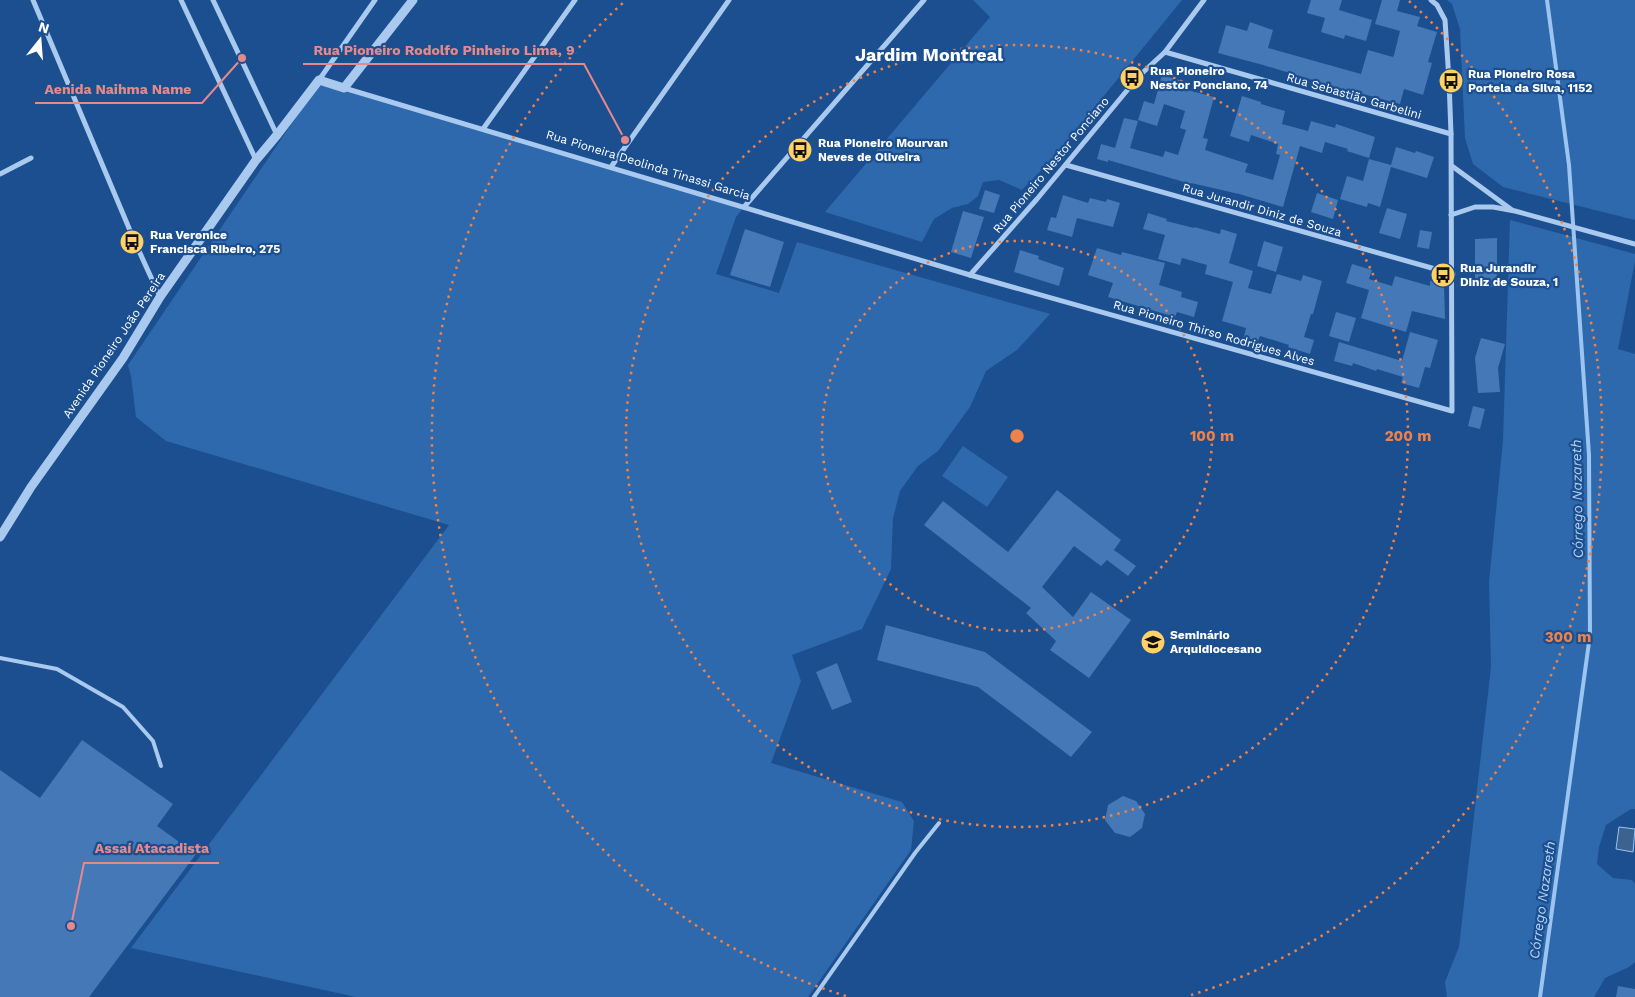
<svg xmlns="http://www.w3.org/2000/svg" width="1635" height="997" viewBox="0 0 1635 997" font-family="'Work Sans',sans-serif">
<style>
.green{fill:#2e69ad}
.water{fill:#3c6290;stroke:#9cc4f0}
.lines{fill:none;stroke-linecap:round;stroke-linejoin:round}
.stream{stroke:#9cc4f0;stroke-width:4}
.building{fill:#4478b7}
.service{stroke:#a9c9ee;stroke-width:4}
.minor{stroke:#a9c9ee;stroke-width:5}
.tertiary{stroke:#a9c9ee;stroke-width:9}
.ring{fill:none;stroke:#ee8249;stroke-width:2.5;stroke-dasharray:2.5 5}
.labels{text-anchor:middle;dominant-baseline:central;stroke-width:4.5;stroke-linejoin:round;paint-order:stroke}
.poi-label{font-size:12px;font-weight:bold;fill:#fff;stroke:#1b4f8f;text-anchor:start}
.street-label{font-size:12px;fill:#fff;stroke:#1b4f8f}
.water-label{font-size:14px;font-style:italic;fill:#b5d3f5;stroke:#1b4f8f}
.district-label{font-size:18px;font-weight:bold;fill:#fff;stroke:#1b4f8f}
.centre{fill:#ee8249;stroke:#1b4f8f;stroke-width:2.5}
.ring-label{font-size:15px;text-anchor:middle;font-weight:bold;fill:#ee8249;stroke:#1b4f8f;stroke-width:4.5;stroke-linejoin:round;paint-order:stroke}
.leader{fill:none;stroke:#e88989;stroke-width:2}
.callout-dot{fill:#e88989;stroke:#1b4f8f;stroke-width:2}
.callout-label{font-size:14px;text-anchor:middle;font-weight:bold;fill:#e88989;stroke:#1b4f8f;stroke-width:4.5;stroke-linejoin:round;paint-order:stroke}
</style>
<rect width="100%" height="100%" fill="#1b4f8f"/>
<g class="green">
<polygon points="973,0 1182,0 1054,157 1022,190 999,180 983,182 978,196 968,204 952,208 934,219 922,242 825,212 990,17"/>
<polygon points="1447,0 1635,0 1635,220 1503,187 1473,164 1465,138 1460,29 1452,4"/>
<polygon points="322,79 744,207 736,217 716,274 779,293 797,242 1050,314 1017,350 986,371 970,407 938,451 918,466 900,491 893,518 891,569 862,629 792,655 801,681 771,763 902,802 914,821 911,850 808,997 356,997 131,948 449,525 166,441 136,417 131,376 128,365"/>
<polygon points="1510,220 1635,254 1635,261 1618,349 1635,354 1635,809 1631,809 1606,825 1599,847 1597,864 1613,878 1632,880 1635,884 1635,962 1629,967 1605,978 1594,997 1447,997 1445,982 1459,947 1491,667 1489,582 1503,440"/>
<polygon points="963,446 1008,477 987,507 942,476"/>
</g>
<polygon class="water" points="1619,827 1635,829 1633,852 1616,849"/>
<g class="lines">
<polyline class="stream" points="1540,997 1590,635 1589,455 1569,165 1547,0"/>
</g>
<g class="building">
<polygon points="1311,0 1342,0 1339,10 1372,20 1366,41 1345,35 1344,39 1321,32 1325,18 1307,13"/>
<polygon points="1382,0 1400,0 1397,11 1420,17 1417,26 1437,32 1428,62 1432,63 1423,95 1404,89 1400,104 1352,91 1352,92 1263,65 1218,53 1226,25 1247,31 1250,22 1273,30 1268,48 1361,74 1368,50 1393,57 1394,55 1400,31 1375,24"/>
<polygon points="1162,75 1182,81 1180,88 1214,97 1203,138 1208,139 1205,150 1248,164 1245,172 1273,180 1280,155 1276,154 1278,144 1251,135 1249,142 1230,136 1242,96 1261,102 1261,104 1285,111 1282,124 1308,131 1311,121 1335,128 1336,124 1375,137 1369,158 1347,151 1348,149 1325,142 1322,153 1300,146 1283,207 1239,194 1191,183 1191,184 1108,160 1108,162 1097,159 1101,144 1115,148 1124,118 1138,121 1130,148 1163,157 1165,151 1178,155 1186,130 1180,128 1185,111 1164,104 1157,126 1138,120 1144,101 1154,104"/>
<polygon points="1396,147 1415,153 1416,151 1434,157 1427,178 1391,167 1380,207 1368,203 1367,207 1340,199 1347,176 1363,181 1369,159 1391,165"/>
<polygon points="985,190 1000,195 994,213 979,209"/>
<polygon points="1317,193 1338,200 1333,219 1311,212"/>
<polygon points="1063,195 1088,203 1090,198 1106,202 1107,199 1120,203 1113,227 1077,218 1072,237 1047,230 1051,217 1056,218"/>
<polygon points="1387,208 1407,214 1400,239 1379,233"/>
<polygon points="963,211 984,217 971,258 951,252"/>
<polygon points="1148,213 1167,219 1166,221 1194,228 1194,227 1220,234 1221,229 1237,234 1229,263 1253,271 1248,288 1271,294 1277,274 1301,281 1303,275 1322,281 1313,314 1311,314 1304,337 1314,340 1310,354 1288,347 1289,345 1260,336 1258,341 1244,337 1246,328 1222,321 1233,282 1205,274 1207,265 1182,258 1180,265 1158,259 1165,235 1143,229"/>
<polygon points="745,229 784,242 770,287 730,275"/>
<polygon points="1420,230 1432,232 1429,249 1417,247"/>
<polygon points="1497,238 1497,287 1475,287 1475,239"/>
<polygon points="1264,241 1283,247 1276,272 1257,266"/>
<polygon points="1097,248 1121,255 1122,252 1165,263 1159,285 1182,292 1181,297 1198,302 1194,317 1177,312 1175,317 1108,297 1113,283 1088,275"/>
<polygon points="1020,250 1039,256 1038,259 1064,268 1059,286 1014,272"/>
<polygon points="1352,264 1372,270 1369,279 1392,286 1395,276 1430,286 1430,281 1444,284 1445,319 1412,311 1406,332 1361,318 1369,290 1346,283"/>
<polygon points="1336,312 1356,318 1349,342 1329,336"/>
<polygon points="1410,332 1438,340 1430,368 1425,367 1419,388 1401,383 1403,377 1377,369 1376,371 1353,363 1352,366 1334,361 1339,342 1402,361"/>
<polygon points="1481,338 1505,344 1498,368 1500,392 1478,393 1475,358"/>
<polygon points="1473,406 1485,409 1480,429 1468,426"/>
<polygon points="1057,490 1121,540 1114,550 1136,566 1128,576 1107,560 1101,566 1074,546 1042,587 1073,617 1091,592 1131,620 1089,678 1050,650 1056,641 1026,613 1031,608 924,525 943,501 1008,552"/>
<polygon points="886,625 985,652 1092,732 1071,757 978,687 877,660"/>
<polygon points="837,663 852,702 832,710 816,672"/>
<polygon points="82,740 173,804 157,826 196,854 89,997 0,997 0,770 40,798"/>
<polygon points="1123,796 1136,801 1145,814 1142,828 1130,837 1115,833 1105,820 1108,805"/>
<polygon points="1618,986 1635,989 1635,997 1616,997"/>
</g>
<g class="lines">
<g class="service">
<polyline points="0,658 57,669 123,707 153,741 161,766"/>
<polyline points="814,997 915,853 939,823"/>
</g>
<g class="minor">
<polyline points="33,0 134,240 160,297"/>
<polyline points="181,0 256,160"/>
<polyline points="213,0 277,135"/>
<polyline points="1165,52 1451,134"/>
<polyline points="319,80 375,0"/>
<polyline points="344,88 970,275 1452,411 1451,134 1449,80 1445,20 1437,5 1431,0"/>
<polyline points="483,129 575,0"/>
<polyline points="1066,165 1453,274"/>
<polyline points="1452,166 1512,210"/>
<polyline points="611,167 729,0"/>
<polyline points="0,174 31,158"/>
<polyline points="744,207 924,0"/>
<polyline points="1451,215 1475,207 1493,207 1515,211 1635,244"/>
<polyline points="970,275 1037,199 1139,76 1165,52 1204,0"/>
</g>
<polyline class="tertiary" points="0,537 31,487 123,358 160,297 256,160 277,135 319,80 344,88 413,0"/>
</g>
<g class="ring">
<circle cx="1017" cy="436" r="195"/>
<circle cx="1017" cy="436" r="391"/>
<path d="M846 996A586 586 0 0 1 625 1M1409 1A586 586 0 0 1 1188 996"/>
</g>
<defs>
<symbol id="bus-disc" viewBox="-11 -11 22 22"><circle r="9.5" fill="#ffd166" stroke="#1b4f8f"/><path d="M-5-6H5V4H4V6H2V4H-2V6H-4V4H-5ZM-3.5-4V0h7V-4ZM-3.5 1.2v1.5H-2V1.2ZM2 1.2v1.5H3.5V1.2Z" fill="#111"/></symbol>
<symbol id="university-disc" viewBox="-11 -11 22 22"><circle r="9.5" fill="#ffd166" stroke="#1b4f8f"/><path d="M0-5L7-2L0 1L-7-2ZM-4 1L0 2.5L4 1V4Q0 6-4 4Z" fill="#111"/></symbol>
</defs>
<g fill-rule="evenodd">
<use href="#bus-disc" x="1118" y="64" width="28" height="28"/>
<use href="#bus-disc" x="1437" y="67" width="28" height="28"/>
<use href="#bus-disc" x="786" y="136" width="28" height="28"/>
<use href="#bus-disc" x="118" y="228" width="28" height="28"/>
<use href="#bus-disc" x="1429" y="261" width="28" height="28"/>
<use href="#university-disc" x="1139" y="628" width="28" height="28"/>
</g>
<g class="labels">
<g class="poi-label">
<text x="1150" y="71">Rua Pioneiro<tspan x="1150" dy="14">Nestor Ponciano, 74</tspan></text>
<text x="1468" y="74">Rua Pioneiro Rosa<tspan x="1468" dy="14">Portela da Silva, 1152</tspan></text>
<text x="818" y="143">Rua Pioneiro Mourvan<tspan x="818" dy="14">Neves de Oliveira</tspan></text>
<text x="150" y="235">Rua Veronice<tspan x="150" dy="14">Francisca Ribeiro, 275</tspan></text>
<text x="1460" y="268">Rua Jurandir<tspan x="1460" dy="14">Diniz de Souza, 1</tspan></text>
<text x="1170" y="635">Seminário<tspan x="1170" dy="14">Arquidiocesano</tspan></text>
</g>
<g class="street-label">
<text transform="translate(1354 96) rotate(16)">Rua Sebastião Garbelini</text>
<text transform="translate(648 165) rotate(17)">Rua Pioneira Deolinda Tinassi Garcia</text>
<text transform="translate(1051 165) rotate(-50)">Rua Pioneiro Nestor Ponciano</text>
<text transform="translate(1262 210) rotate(16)">Rua Jurandir Diniz de Souza</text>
<text transform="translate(1214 333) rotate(16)">Rua Pioneiro Thirso Rodrigues Alves</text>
<text transform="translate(114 345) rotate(-56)">Avenida Pioneiro João Pereira</text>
</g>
<g class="water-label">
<text transform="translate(1577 499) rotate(-91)">Córrego Nazareth</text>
<text transform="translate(1542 900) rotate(-82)">Córrego Nazareth</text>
</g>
<g class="district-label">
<text x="929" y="54">Jardim Montreal</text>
</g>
</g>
<circle cx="1017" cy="436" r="8" class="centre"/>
<g class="ring-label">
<text x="1212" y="441">100 m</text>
<text x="1408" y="441">200 m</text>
<text x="1568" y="642">300 m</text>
</g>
<path class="leader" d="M625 140L584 64H303M242 58L202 103H35M71 926L84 863H219"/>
<g class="callout-dot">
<circle cx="625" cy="140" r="5"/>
<circle cx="242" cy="58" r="5"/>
<circle cx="71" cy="926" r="5"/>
</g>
<g class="callout-label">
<text x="444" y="55">Rua Pioneiro Rodolfo Pinheiro Lima, 9</text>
<text x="118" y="94">Aenida Naihma Name</text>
<text x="152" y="853">Assaí Atacadista</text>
</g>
<g transform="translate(40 40) rotate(17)" stroke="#1b4f8f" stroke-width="4" paint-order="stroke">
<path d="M0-4L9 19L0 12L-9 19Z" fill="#ffffff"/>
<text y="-8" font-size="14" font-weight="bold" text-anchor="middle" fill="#ffffff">N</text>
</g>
</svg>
